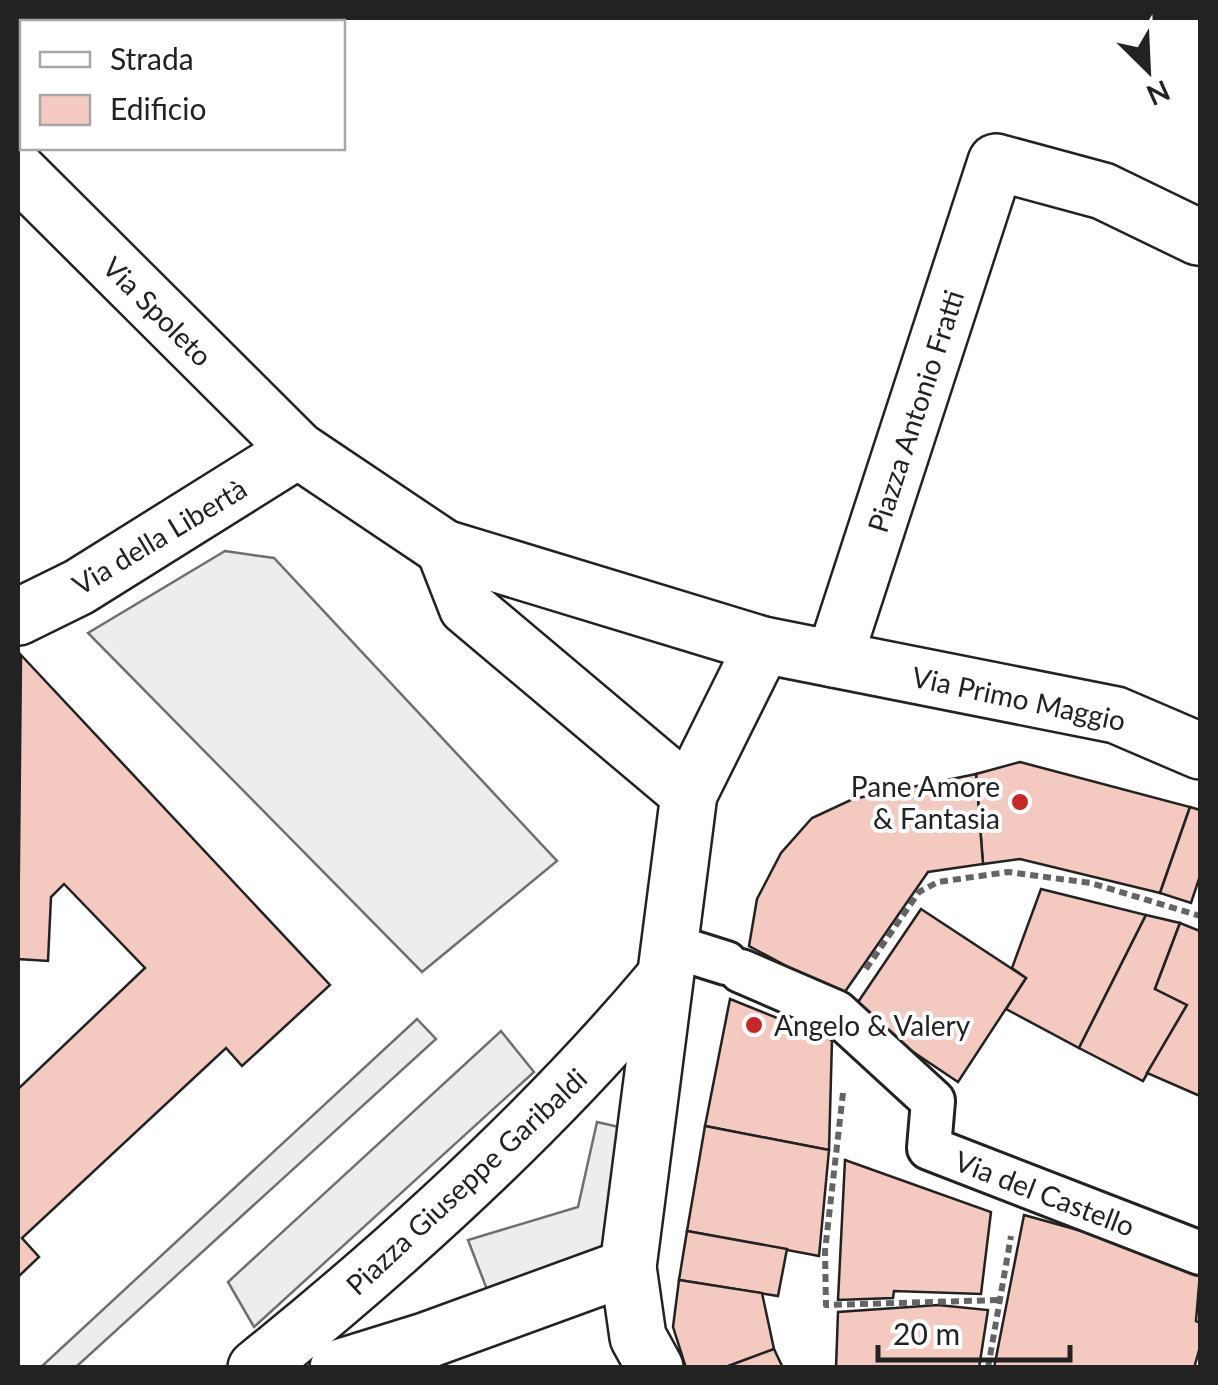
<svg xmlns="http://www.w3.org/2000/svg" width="1218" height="1385" viewBox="0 0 1218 1385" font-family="Lato,sans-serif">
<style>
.parking{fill:#ededed;stroke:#6f6f6f;stroke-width:2.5}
.building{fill:#f3c9c0;stroke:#222;stroke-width:2.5}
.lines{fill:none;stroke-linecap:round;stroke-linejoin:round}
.pedestrian-casing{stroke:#222;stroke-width:48}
.minor-casing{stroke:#222;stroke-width:60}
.secondary-casing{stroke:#222;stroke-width:60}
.path{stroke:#646464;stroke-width:6;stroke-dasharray:8 5;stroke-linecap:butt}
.pedestrian{stroke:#fff;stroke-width:42}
.minor{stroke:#fff;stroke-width:55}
.secondary{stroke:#fff;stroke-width:55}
.poi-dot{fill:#c62828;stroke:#fff;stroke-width:4}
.labels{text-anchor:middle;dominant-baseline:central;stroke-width:8;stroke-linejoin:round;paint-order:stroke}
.street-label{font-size:28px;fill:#222;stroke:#fff}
.poi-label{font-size:28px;fill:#222;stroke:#fff;text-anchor:end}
</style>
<rect width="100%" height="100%" fill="#fff"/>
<g class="parking">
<polygon points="225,551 274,558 557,861 422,972 88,633"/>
<polygon points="417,1019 436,1039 76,1367 41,1367"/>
<polygon points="501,1031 534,1072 254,1327 228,1282"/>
<polygon points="597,1122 645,1133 628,1267 496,1313 468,1240 578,1207"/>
</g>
<g class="building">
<polygon points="21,655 330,985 242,1066 226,1048 22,1238 39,1257 18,1277 18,1089 145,968 64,884 51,897 48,961 18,959"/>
<polygon points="1020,762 1190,807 1160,893 1020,859 983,864 976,774"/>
<polygon points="976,774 983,864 928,872 842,996 749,946 757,899 781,853 812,818 853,799"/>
<polygon points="1190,807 1200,810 1200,876 1191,903 1160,893"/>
<polygon points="1041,889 1146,915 1079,1048 1006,1009 1026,978 1012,968"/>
<polygon points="921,909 1026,978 958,1082 852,1011"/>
<polygon points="1146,915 1180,923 1155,989 1187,1005 1143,1081 1079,1048"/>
<polygon points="1180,923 1200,931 1200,1096 1147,1073 1187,1005 1155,989"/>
<polygon points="730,999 832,1040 829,1150 705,1126"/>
<polygon points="705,1126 829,1150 819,1256 687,1231"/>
<polygon points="845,1160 991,1212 981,1294 894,1291 893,1298 838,1300"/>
<polygon points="1024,1215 1132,1245 1200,1273 1196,1321 1200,1323 1200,1347 1194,1368 994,1368"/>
<polygon points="687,1231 787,1249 778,1296 679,1280"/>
<polygon points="679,1280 762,1293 774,1349 723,1368 686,1368 673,1327"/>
<polygon points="938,1305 988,1310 979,1368 836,1368 838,1312"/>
<polygon points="774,1349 783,1368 723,1368"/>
</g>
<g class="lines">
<defs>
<g id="pedestrian">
<polyline points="669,945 726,963"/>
<polyline points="741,971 836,1012 933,1101 929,1148 1200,1253"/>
</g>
<g id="minor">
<polyline points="444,548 467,607 689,794"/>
<polyline points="18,617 79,587 298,450"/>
<polyline points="834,659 996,162 1103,191 1198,237"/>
<path d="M256 1368C401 1251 543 1122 663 979"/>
<polyline points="338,1368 425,1341 628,1267"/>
<polyline points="655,1368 638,1337 628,1267 689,794 763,645"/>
</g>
<polyline id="secondary" points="18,171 298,450 444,548 763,645 1116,715 1200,751"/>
</defs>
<use href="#pedestrian" class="pedestrian-casing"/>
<use href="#minor" class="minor-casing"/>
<use href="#secondary" class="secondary-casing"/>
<g class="path">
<polyline points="866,969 919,892 938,882 1008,872 1091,883 1200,916"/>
<polyline points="843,1093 825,1251 826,1305 1001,1300"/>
<polyline points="988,1368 1011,1236"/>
</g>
<use href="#pedestrian" class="pedestrian"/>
<use href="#minor" class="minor"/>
<use href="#secondary" class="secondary"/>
</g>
<g class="poi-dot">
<circle cx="1020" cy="802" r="10"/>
<circle cx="754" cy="1025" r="10"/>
</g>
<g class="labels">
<g class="street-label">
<text transform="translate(158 311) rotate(45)">Via Spoleto</text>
<text transform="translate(915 411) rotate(-72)">Piazza Antonio Fratti</text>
<text transform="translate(159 536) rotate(-31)">Via della Libertà</text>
<text transform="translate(1019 698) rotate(12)">Via Primo Maggio</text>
<text transform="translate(466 1181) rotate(-43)">Piazza Giuseppe Garibaldi</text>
<text transform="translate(1045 1193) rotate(21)">Via del Castello</text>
</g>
<g class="poi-label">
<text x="1000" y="786">Pane Amore<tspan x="1000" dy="32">&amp; Fantasia</tspan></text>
<text x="774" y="1025" text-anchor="start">Angelo &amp; Valery</text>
</g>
</g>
<rect width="1218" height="1385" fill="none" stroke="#222222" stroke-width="40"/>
<rect x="20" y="20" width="325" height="130" fill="#ffffff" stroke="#a7a7a7" stroke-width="2.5"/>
<rect x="40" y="52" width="50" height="15" fill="#ffffff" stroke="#a7a7a7" stroke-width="2.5"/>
<text x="110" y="70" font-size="30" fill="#222222">Strada</text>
<rect x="40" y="95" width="50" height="30" fill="#f3c9c0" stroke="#a7a7a7" stroke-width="2.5"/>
<text x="110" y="120" font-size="30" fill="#222222">Edificio</text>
<g transform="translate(1148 70) rotate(156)" stroke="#ffffff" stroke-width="8" paint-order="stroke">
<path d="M0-8L18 38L0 25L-18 38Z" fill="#222222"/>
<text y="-15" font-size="28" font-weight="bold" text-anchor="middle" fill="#222222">N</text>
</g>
<path d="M878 1345v15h192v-15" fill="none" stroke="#222222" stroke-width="5"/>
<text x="893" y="1345" font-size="30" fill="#222222" stroke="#ffffff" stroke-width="8" paint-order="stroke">20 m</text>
</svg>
